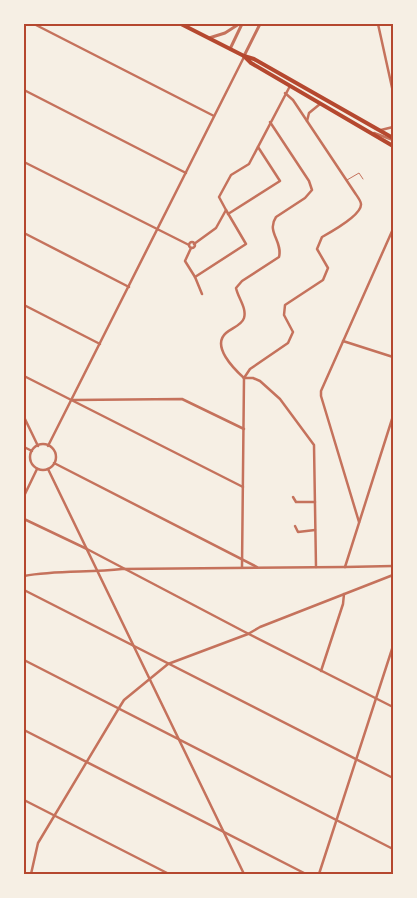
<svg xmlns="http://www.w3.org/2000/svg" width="417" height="898" viewBox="0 0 417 898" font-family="'Source Serif 4',serif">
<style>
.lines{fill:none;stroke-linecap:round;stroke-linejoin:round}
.service{stroke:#c5725c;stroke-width:1}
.minor{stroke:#c5725c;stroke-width:2.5}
.tertiary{stroke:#c5725c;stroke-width:3}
.primary{stroke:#b5482f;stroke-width:4}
.neatline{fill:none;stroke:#b5482f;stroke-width:2}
</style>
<rect width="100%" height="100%" fill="#f6efe4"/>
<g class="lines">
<polyline class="service" points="347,180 359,173 363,179"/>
<g class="minor">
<polyline points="34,24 214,116"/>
<polyline points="378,24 393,92"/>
<polyline points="24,90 186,173"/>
<polyline points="307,121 309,113 320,104"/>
<polyline points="381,130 393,127"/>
<polyline points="374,133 393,140"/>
<polyline points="24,162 189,245"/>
<polyline points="228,214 280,181 258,147"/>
<polyline points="24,233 129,287"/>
<circle cx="192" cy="245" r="3"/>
<polyline points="194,244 216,228 226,210 219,197 231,175 249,164 290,86"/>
<polyline points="191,248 185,261 195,277 202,294"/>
<polyline points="195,277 246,244 226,210"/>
<polyline points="24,305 100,344"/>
<polyline points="343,341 393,357"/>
<polyline points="24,376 243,487"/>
<path d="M244 378 250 369 288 343 293 332 284 315 285 305 323 280 328 268 317 249 322 237C331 232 362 215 361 204 361 201 357 196 355 193L293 100 285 93"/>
<path d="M244 378C234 369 211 346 226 333 232 328 242 325 244 318 247 308 238 298 236 288L242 281 279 257C283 241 266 232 276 217L305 198 312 190 309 181 270 122"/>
<polyline points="244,378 253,378 260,381 280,399 314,445 316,567"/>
<polyline points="73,400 182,399 244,429"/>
<polyline points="24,417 38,446"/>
<circle cx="43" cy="457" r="13"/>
<polyline points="48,446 244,57"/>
<polyline points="24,447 32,451"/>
<polyline points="54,463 257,567"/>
<polyline points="48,469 244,874"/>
<polyline points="24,496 37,469"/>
<polyline points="293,497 296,502 315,502"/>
<polyline points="24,519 87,549 243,631 393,707"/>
<polyline points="359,522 321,396 321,391 393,229"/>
<polyline points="295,526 298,532 315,530"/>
<polyline points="242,567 244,378"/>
<polyline points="345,567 393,416"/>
<path d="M24 576C57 570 90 573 122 569L345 567 393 566"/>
<polyline points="24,590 393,778"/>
<polyline points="24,660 393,849"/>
<polyline points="321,671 343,604 344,594"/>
<polyline points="24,730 306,874"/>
<polyline points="24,800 169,874"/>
<polyline points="31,874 38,843 119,708 124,700 168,664 248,634 260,627 393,575"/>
<polyline points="319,874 393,646"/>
</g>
<g class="tertiary">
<polyline points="209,38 225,33 239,24"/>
<polyline points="230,49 242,24"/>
<polyline points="244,56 260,24"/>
</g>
<g class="primary">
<polyline points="181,24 244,56 254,59 393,138"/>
<polyline points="244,56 251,63 393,146"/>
</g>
</g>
<rect width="417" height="898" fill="none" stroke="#f6efe4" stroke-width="50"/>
<rect x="25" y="25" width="367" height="848" class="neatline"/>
</svg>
